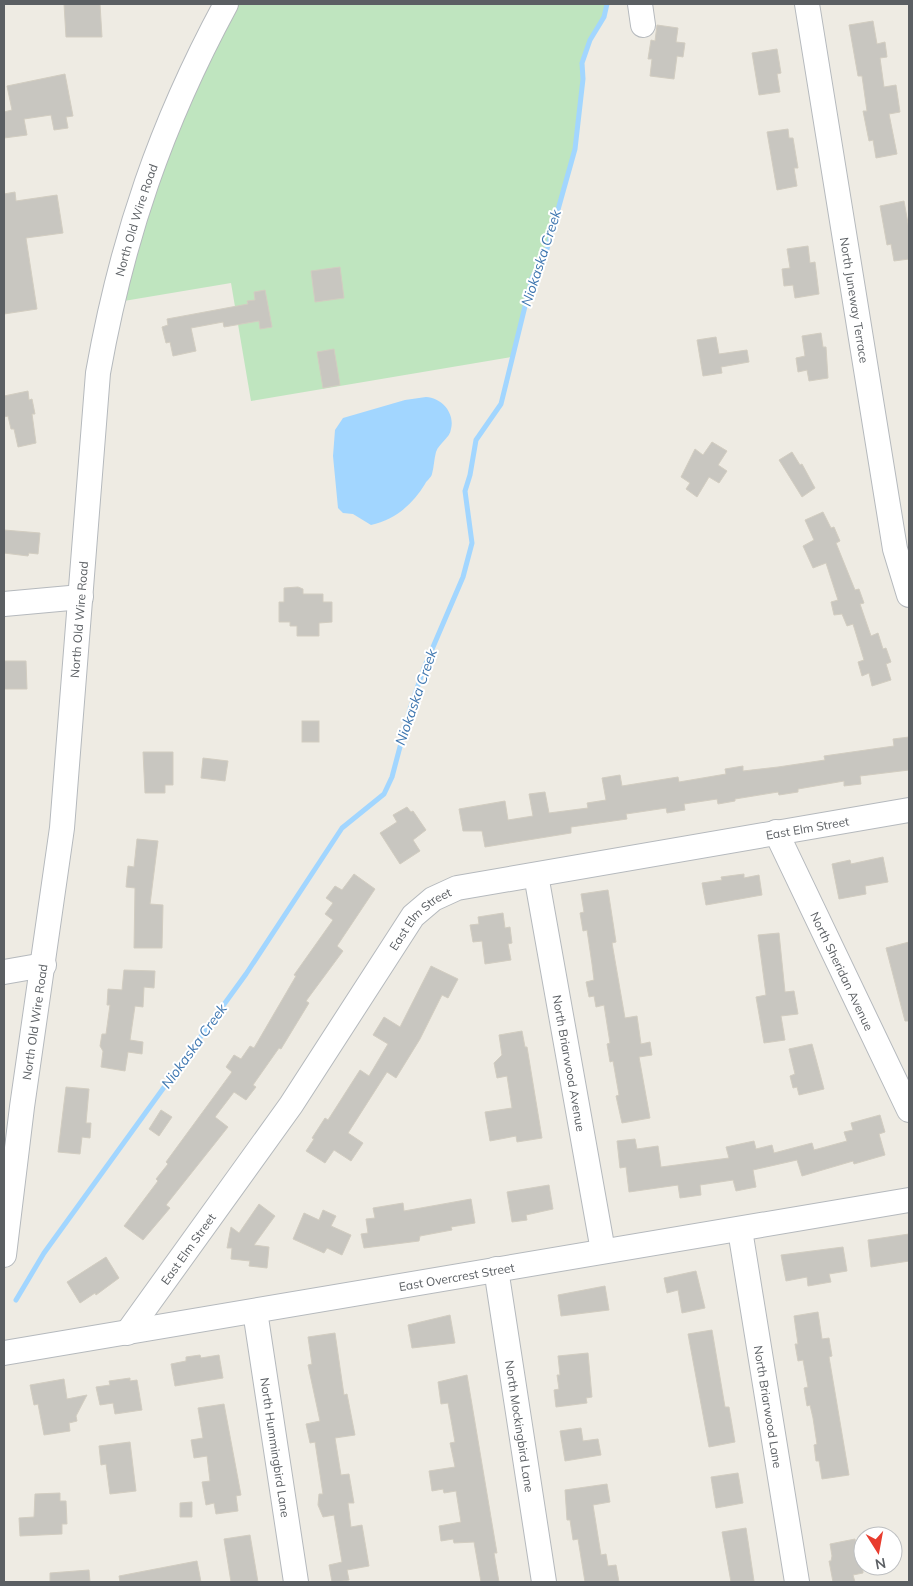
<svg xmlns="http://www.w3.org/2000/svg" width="913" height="1586" viewBox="0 0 913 1586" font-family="Mulish,sans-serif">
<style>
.green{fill:#bfe5bf}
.water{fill:#a2d6ff}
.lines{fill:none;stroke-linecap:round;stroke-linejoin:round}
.stream{stroke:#a2d6ff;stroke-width:5}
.building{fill:#c8c6c0;stroke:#d2cdc1}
.minor-casing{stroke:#b5b9bd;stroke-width:26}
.minor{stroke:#fff;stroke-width:24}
.labels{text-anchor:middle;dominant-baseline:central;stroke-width:4;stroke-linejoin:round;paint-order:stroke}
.street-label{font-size:12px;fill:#5b5f63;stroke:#fff}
.water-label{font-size:14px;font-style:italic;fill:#3f77b0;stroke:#fff}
</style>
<rect width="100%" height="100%" fill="#eeebe3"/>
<polygon class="green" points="226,4 607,4 604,17 585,53 575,149 545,256 532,278 511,357 251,401 231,283 112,303"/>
<path class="water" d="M426 397C442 398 455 413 451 429 450 438 439 443 436 452 434 459 434 467 432 474 431 478 427 480 425 484 413 504 395 520 371 525L353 514 343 513 338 508 333 456 335 430 343 418 405 400Z"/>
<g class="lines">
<polyline class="stream" points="16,1300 44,1253 246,974 342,828 384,794 392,777 410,709 424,668 463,577 472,543 465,491 470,475 476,440 501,404 532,278 545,256 575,149 583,79 582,63 590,40 604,17 607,4"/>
</g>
<g class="building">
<polygon points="64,4 100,4 102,37 66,37"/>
<polygon points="873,21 877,44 885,42 887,57 880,58 884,87 896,85 900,112 889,114 897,154 876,158 873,140 869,141 863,111 867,111 862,76 858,76 849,25"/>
<polygon points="657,25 678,28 676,42 685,43 683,57 677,56 674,79 650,76 652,59 648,59 651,40 655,41"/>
<polygon points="777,49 781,73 777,74 780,92 759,95 752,53"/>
<polygon points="65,74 73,116 66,117 68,128 54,130 51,115 24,119 27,135 4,138 4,112 12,110 7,86"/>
<polygon points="788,129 789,138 793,138 798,168 794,168 797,186 777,190 767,132"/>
<polygon points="15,192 16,201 57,195 63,233 26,238 37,309 4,314 4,194"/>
<polygon points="904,201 909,229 909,259 894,261 891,244 887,245 880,206"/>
<polygon points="808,246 810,263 815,262 819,294 795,298 793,285 784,286 782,269 790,268 787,249"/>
<polygon points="340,267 344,298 315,302 311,271"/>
<polygon points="265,290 272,327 260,329 259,321 224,327 223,322 191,328 196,351 173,356 170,342 166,343 162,327 168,325 167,319 248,304 247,301 255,300 254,292"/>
<polygon points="821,333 823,347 826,347 828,378 809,381 807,370 798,372 796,358 805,356 802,336"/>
<polygon points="716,337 719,354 747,350 749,362 721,367 722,373 703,376 697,340"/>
<polygon points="334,349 340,385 323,388 317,352"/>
<polygon points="28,391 29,400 32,399 35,414 32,414 36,443 18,447 14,429 11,429 8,416 4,417 4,396"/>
<polygon points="712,442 727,451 718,465 727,471 719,483 709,477 697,497 686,489 690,483 681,477 695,449 703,455"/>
<polygon points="792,452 800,465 802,464 815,488 802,497 779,460"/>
<polygon points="823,512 831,528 834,527 840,541 836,543 855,590 859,589 864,603 860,604 871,636 878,633 883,649 886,648 891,662 886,664 891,680 872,686 869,673 862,676 858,662 864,660 853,624 847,626 842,614 834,615 831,602 838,600 826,563 813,568 803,546 814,540 805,520"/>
<polygon points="4,530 40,533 38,554 29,553 28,556 4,553"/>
<polygon points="298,587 303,589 303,594 323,594 323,602 332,602 332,622 319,623 319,636 297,636 297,626 290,626 290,622 279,622 279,602 284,602 284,588"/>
<polygon points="4,661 26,661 27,689 4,689"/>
<rect x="302" y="721" width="17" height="21"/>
<polygon points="909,737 909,770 860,776 861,784 844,786 844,781 798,789 798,792 779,795 778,792 735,799 735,801 718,804 717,799 684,804 685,810 667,813 666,808 626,814 627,819 571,827 571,833 485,847 482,831 463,831 459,809 505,801 508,820 533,816 529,794 545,792 549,813 588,808 587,803 606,800 602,778 620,775 622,786 678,777 679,782 726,774 725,769 743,766 743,771 778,767 825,760 824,756 894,746 893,739"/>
<polygon points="143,752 173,752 173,785 165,785 165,793 145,793"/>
<polygon points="203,758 228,761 225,781 201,778"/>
<polygon points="407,807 411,812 413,811 426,830 413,840 420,851 400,864 380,833 397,822 393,815"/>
<polygon points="137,839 158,841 150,904 163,905 162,948 134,948 135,888 126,887 128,866 134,867"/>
<polygon points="883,857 888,882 865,886 866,894 839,899 832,864 850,860 851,864"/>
<polygon points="354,874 375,889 337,946 343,951 306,1001 309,1003 281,1049 279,1048 253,1085 256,1087 246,1100 234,1092 215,1117 228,1127 166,1205 170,1208 143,1240 124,1226 158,1181 156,1179 168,1164 166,1162 232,1072 226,1067 234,1055 241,1059 250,1046 254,1048 296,976 294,975 333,920 325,914 333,903 326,898 335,886 342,890"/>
<polygon points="744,874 744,878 759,875 762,895 706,905 702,883 722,880 721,877"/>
<polygon points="608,890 616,942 612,943 625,1018 637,1016 641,1044 650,1042 652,1055 639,1057 650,1118 622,1123 616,1096 619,1095 613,1061 610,1062 607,1044 610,1043 604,1005 596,1007 594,996 589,997 586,982 594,980 592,964 587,930 583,931 580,913 584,912 581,894"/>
<polygon points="503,913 505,928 510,927 512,943 508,944 511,960 485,964 482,941 473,942 470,925 479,924 478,917"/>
<polygon points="779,933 785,992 794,991 798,1014 781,1016 785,1040 764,1043 756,997 766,995 758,935"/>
<polygon points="909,942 909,1021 905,1021 886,948"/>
<polygon points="431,966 458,979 448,998 442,995 420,1039 396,1078 387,1072 348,1133 363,1143 351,1161 334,1150 325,1163 306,1151 314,1139 312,1138 325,1118 328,1120 360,1070 369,1076 388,1044 373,1035 384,1017 400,1027"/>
<polygon points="124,970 155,971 154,988 144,987 143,1007 135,1006 130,1040 143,1042 142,1054 128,1052 125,1071 101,1067 103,1051 100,1046 102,1034 106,1034 110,1005 107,1005 108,989 122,990"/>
<polygon points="522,1031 525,1047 527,1047 542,1138 517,1142 516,1136 490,1141 485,1112 512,1108 507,1076 497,1078 494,1063 502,1055 499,1035"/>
<polygon points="812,1044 824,1089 799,1095 797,1087 793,1088 790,1076 795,1074 789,1049"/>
<polygon points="66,1087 89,1089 86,1123 91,1123 90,1138 82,1137 80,1154 58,1152"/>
<polygon points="161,1110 172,1117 159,1136 149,1129"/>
<polygon points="880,1115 885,1132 879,1134 885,1155 854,1164 853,1161 802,1176 797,1160 753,1170 756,1187 736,1191 733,1180 700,1185 701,1195 680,1198 678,1185 629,1192 626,1167 620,1168 617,1141 635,1139 637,1149 658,1146 661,1167 729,1158 726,1147 754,1141 756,1149 772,1145 774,1153 812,1143 814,1150 847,1141 844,1132 853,1130 851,1123"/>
<polygon points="549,1185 553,1209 526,1215 527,1220 512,1222 507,1192"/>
<polygon points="471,1199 475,1223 451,1227 452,1230 420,1236 419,1241 364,1248 361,1234 368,1233 366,1219 375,1218 373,1208 403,1203 404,1211"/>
<polygon points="259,1204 275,1216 254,1245 269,1247 267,1268 249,1266 250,1261 231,1259 232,1248 227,1248 231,1227 239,1233"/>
<polygon points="323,1210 336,1216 331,1226 351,1235 342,1255 327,1248 324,1253 293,1239 304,1213 319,1220"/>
<polygon points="909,1234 909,1261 871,1267 868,1240"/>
<polygon points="843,1247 847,1271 829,1274 831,1282 808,1286 807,1277 786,1281 781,1255"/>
<polygon points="106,1257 119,1278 96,1295 95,1293 80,1303 67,1282"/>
<polygon points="696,1271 705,1308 682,1313 678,1290 667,1293 664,1278"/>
<polygon points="605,1286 609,1310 561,1316 558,1295"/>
<polygon points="818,1312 822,1339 829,1338 832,1356 829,1357 849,1475 822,1479 819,1461 816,1461 814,1445 817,1444 813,1418 810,1405 807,1406 804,1388 808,1387 803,1360 798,1361 795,1344 798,1344 794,1316"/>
<polygon points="450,1315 455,1343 412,1348 408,1325"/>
<polygon points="712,1330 725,1407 729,1407 735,1442 709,1447 688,1334"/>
<polygon points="335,1333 344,1395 347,1394 355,1435 335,1438 341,1475 349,1474 354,1503 348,1503 351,1527 362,1525 369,1566 347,1570 349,1580 337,1582 332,1582 329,1565 342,1562 334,1515 323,1517 318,1505 319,1494 323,1494 315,1442 310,1443 306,1424 320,1421 308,1365 312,1364 308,1337"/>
<polygon points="588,1353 592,1397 586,1398 587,1403 556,1407 554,1390 559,1389 557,1375 560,1375 558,1356"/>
<polygon points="200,1355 201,1358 219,1355 223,1378 175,1386 171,1364 186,1361 186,1357"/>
<polygon points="467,1375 497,1553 494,1553 499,1582 481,1582 474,1542 454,1543 453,1539 441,1541 439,1526 461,1522 456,1491 444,1493 443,1489 432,1491 429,1471 455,1467 450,1443 455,1442 448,1403 441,1404 438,1382"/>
<polygon points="130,1378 130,1381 137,1380 142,1410 115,1414 113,1403 100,1405 96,1387 110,1385 109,1381"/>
<polygon points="64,1379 67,1399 87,1395 76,1416 77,1421 69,1423 70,1431 44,1435 38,1404 34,1405 30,1385"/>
<polygon points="224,1404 241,1495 236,1496 238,1511 216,1514 214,1503 206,1505 202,1482 210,1481 207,1456 194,1458 191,1440 203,1438 198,1408"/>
<polygon points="581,1428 583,1441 598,1439 601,1455 565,1461 560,1431"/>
<polygon points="130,1442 136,1491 110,1494 106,1464 101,1465 99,1446"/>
<polygon points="738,1473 743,1503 716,1508 711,1477"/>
<polygon points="607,1484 610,1502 593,1505 601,1555 606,1554 608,1566 616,1565 619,1582 585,1582 578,1539 573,1540 570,1520 567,1520 565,1490"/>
<polygon points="60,1493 60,1501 66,1501 67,1524 62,1524 62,1534 20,1536 19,1518 34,1517 35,1494"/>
<polygon points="192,1502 192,1517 180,1517 180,1503"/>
<polygon points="746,1528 754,1581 731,1582 722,1532"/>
<polygon points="250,1535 258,1582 231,1582 224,1539"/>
<polygon points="855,1539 857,1552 863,1551 863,1573 853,1575 855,1582 833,1582 829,1561 831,1561 832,1556 830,1544"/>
<polygon points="197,1561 201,1582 120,1582 119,1576"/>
<polygon points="89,1570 90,1582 50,1582 50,1573"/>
</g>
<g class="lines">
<defs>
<g id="minor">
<polyline points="640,4 643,25"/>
<path id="s1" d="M807 4 895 549 909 595"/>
<polyline points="4,604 81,597"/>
<path id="s2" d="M776 832 909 1110"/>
<path id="s3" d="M536 875 603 1251"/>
<polyline points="4,972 44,965"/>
<path id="s4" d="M740 1230 797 1582"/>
<path id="s5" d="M4 1255 22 1107 62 828 98 373C122 238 161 124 226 4"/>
<path id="s6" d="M496 1269 544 1582"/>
<path id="s7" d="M255 1311 296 1582"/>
<path id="s8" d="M127 1333 291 1105 413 916 433 899 457 888 909 810"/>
<path id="s9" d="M4 1353 909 1200"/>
</g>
</defs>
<use href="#minor" class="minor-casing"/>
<use href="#minor" class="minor"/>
</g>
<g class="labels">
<g class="street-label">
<text stroke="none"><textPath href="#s5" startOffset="1045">North Old Wire Road</textPath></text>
<text stroke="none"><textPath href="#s1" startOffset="300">North Juneway Terrace</textPath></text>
<text stroke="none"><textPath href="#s5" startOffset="640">North Old Wire Road</textPath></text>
<text stroke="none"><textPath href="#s8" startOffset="914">East Elm Street</textPath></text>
<text stroke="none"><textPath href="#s8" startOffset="509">East Elm Street</textPath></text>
<text stroke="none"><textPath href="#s2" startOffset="154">North Sheridan Avenue</textPath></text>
<text stroke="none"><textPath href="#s5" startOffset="235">North Old Wire Road</textPath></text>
<text stroke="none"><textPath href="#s3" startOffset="191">North Briarwood Avenue</textPath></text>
<text stroke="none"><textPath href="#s8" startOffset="104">East Elm Street</textPath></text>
<text stroke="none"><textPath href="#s9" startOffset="459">East Overcrest Street</textPath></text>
<text stroke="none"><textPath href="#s4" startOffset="179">North Briarwood Lane</textPath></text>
<text stroke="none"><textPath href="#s6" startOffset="159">North Mockingbird Lane</textPath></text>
<text stroke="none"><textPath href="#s7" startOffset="138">North Hummingbird Lane</textPath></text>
</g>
<g class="water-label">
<text transform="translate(541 258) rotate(-72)">Niokaska Creek</text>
<text transform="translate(416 697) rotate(-71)">Niokaska Creek</text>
<text transform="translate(194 1046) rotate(-54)">Niokaska Creek</text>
</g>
</g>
<rect width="913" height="1586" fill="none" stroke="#5b5f63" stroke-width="10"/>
<g transform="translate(878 1551) rotate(169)"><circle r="24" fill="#ffffff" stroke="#bdbfc1"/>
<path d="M0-4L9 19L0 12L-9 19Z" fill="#e83c2e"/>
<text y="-8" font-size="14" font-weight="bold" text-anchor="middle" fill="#5b5f63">N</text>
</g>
</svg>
